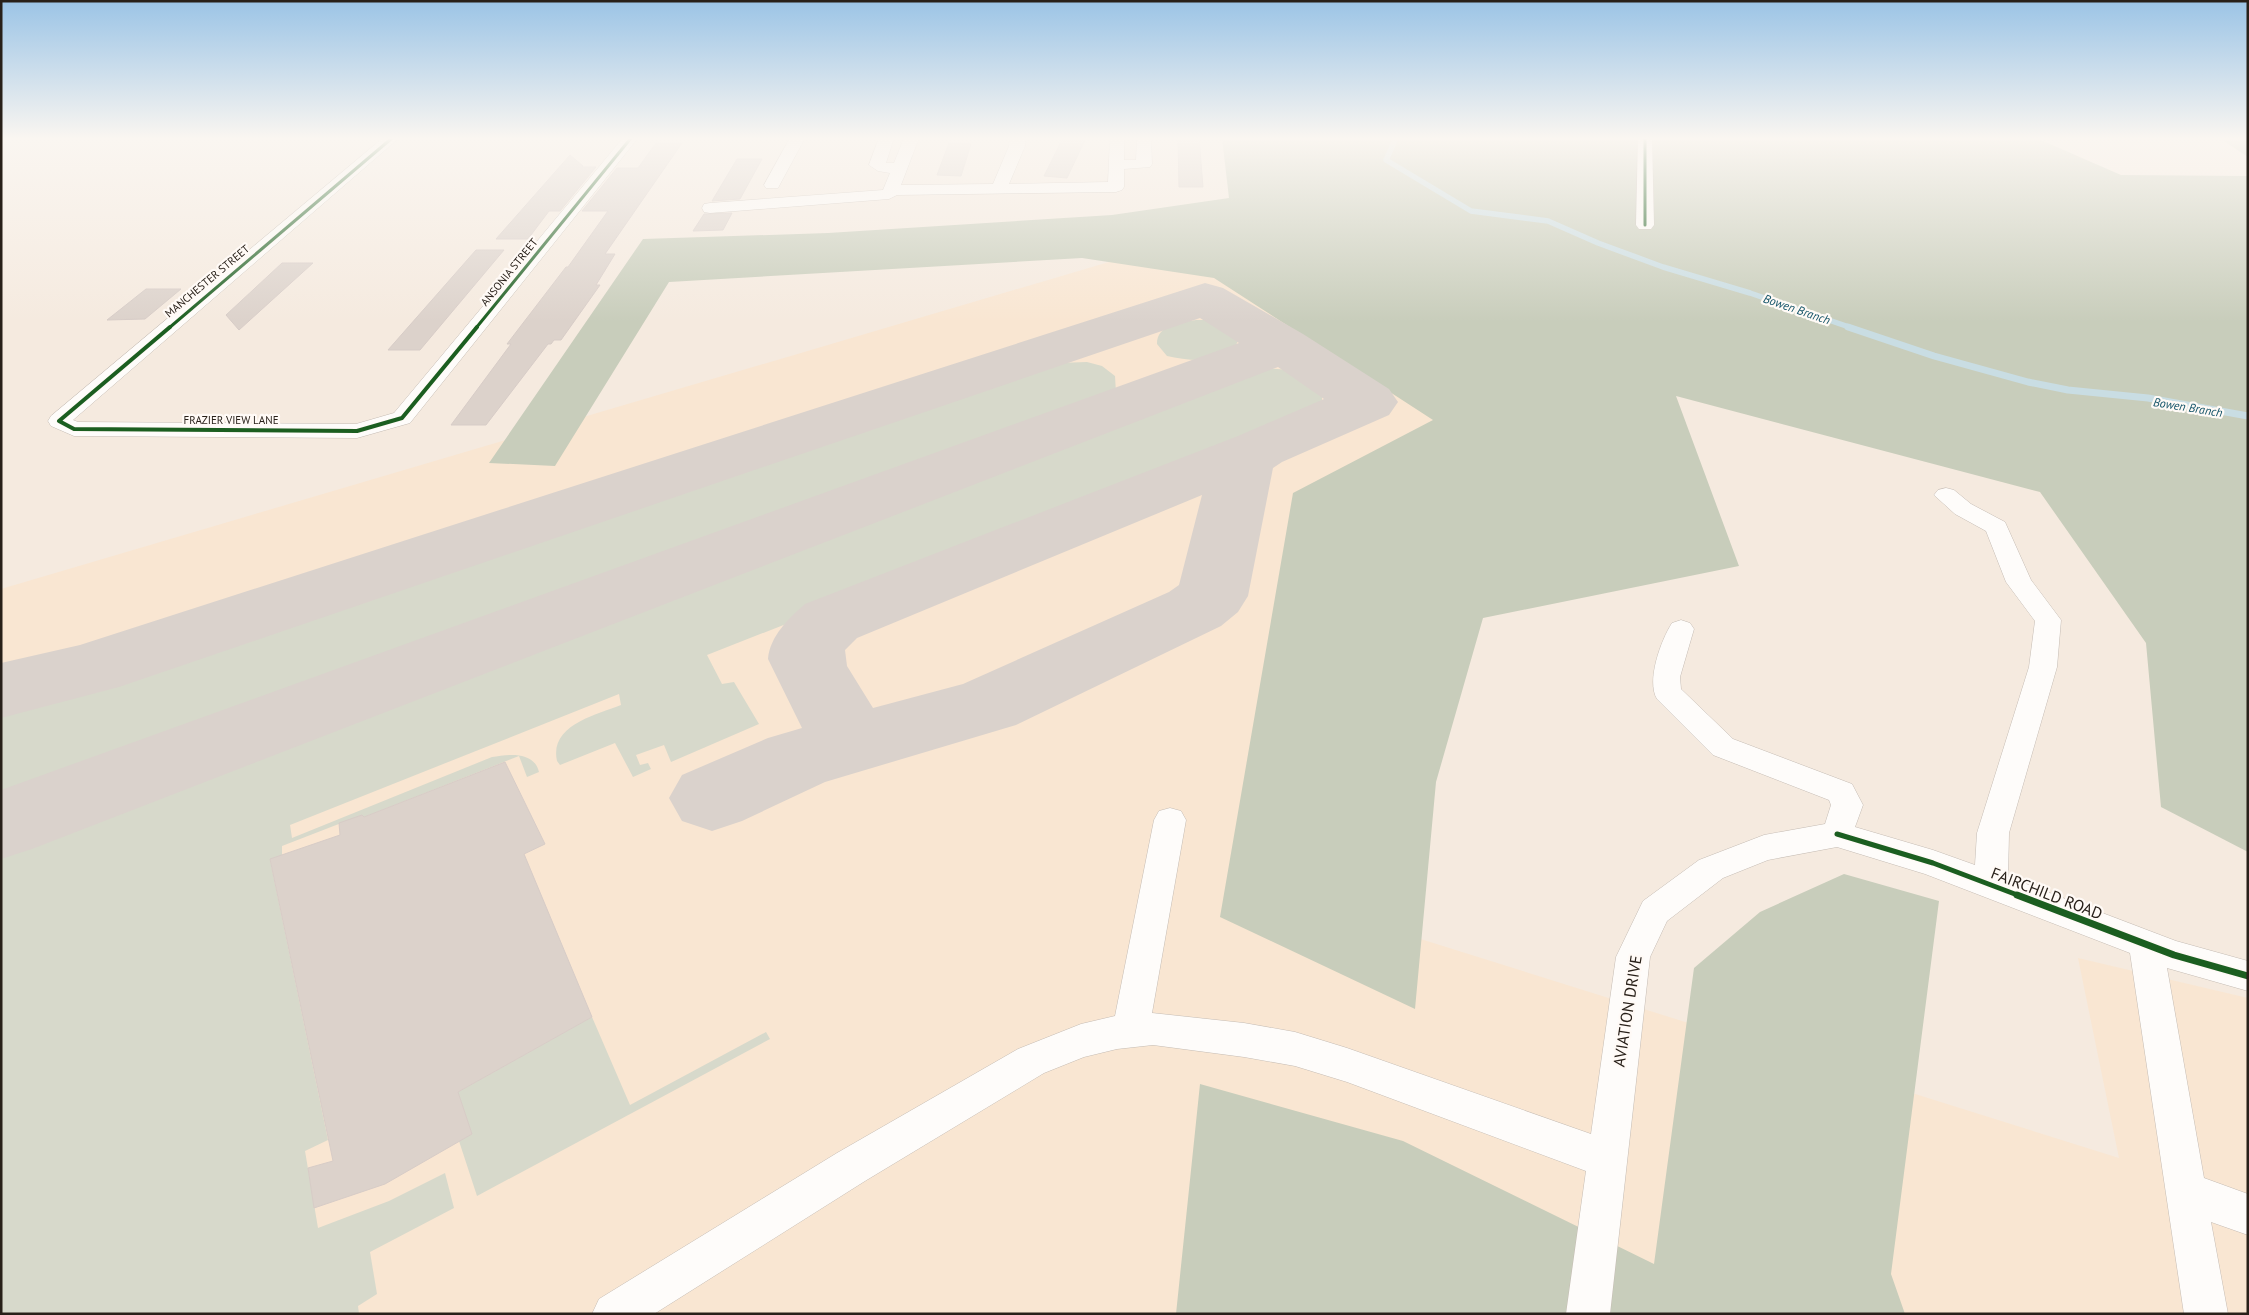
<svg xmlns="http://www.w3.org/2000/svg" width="2249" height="1315" viewBox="0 0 2249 1315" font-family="'PT Sans',sans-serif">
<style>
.built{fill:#f9e6d2}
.green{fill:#d7d9cb}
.forest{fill:#c8cdbb}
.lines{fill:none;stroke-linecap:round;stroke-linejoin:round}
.stream-far1{stroke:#c9dde3;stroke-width:5.5}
.stream{stroke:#c9dde3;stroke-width:7}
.taxiway{fill:#dad2cc;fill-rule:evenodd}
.building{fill:#dcd2cb;stroke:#d7ccc7}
.minor-casing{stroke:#c5bcb4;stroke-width:1}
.minor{fill:#fefcfa;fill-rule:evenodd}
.cycleway-far3-casing{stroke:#fffaf6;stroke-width:5}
.cycleway-far2-casing{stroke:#fffaf6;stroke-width:6}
.cycleway-far1-casing{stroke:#fffaf6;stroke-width:8}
.cycleway-casing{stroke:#fffaf6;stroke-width:10}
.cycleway-far3{stroke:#1b5e20;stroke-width:3}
.cycleway-far2{stroke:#1b5e20;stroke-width:4}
.cycleway-far1{stroke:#1b5e20;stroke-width:5}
.cycleway{stroke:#1b5e20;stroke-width:7}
.labels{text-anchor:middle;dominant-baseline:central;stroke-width:4.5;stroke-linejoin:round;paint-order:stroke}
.far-street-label{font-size:11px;fill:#282019;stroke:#fffaf6}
.far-water-label{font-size:12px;font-style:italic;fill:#135368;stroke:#fffaf6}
.near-street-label{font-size:16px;fill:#282019;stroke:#fffaf6}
</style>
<rect width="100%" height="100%" fill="#f5eadf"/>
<polygon class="built" points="1197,236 1460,441 1379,926 2119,1158 2078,958 2248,998 2248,1314 1,1314 1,589"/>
<g class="green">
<path d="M1196 320H1210L1232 330 1238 341C1226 366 1190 361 1167 356L1157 344C1157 324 1181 323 1196 320Z"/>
<polygon points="1087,362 1102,366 1115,376 1116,393 373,663 1,792 1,704 196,653 1058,363"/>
<path d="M1255 368C1283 369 1301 368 1322 388V400L1306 417 1277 431 707 655 722 684 734 682 759 724 671 762 664 745 636 755 640 765 648 763 651 769 633 777 615 743 560 765 557 761C549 725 596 715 621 705L619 694 290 825 292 838 492 757C509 754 534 751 539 772L527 777 519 756 364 817 362 815 282 846V855L270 860 328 1140 305 1151 318 1228 389 1201 445 1173 454 1208 370 1252 377 1294 358 1306 359 1314H1V828Z"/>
<polygon points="592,1017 630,1105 766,1032 770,1039 477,1196 459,1141 472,1134 458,1092"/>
</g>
<g class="forest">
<polygon points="1222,138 1994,138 2043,141 2121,175 2248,176 2248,852 2161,807 2146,643 2040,492 1676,396 1739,566 1483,618 1436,782 1415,1009 1220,917 1293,493 1433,420 1214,278 1082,258 669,282 555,466 489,463 643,239 828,233 1112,215 1229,198"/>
<polygon points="2219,138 2248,139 2248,157"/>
<polygon points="1844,874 1939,901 1891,1274 1905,1314 1176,1314 1200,1084 1403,1141 1654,1264 1694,968 1760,912"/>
</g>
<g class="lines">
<polyline class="stream-far1" points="1396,138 1386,160 1471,211 1548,221 1598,243 1663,267 1750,293 1852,328"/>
<polyline class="stream" points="1848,327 1934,356 2028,382 2068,390 2148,398 2248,416"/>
<path class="taxiway" d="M1205 283 1223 288 1303 334 1389 389 1398 402 1389 415 1282 462 1273 468 1248 596 1238 612 1221 626 1016 725 825 782 742 821 712 831 682 821 669 798 682 775 768 738 802 728 768 659C770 636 789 618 805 604L1238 436 1324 399 1278 367 32 849 1 859V790L1239 343 1200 318 119 687 1 718V663L80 645ZM1202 495 1179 585 1169 592 963 684 873 708 847 666 845 650 857 638Z"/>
</g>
<g class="building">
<polygon points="1063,138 1086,138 1067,178 1044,176"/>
<polygon points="1178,138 1199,138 1203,187 1179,187"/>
<polygon points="656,143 682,143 605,254 615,254 596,285 600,285 561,340 554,340 551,344 548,344 486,425 451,425 511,344 507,344 566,267 568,267 608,211 582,211 617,168 638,168"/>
<polygon points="949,143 971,144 961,176 937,175"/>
<polygon points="570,155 583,166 582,167 596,167 560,211 549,211 528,239 496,239"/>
<polygon points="737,159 762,159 740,199 712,201"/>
<polygon points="732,213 723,230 693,231 704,214"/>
<polygon points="476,250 504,250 420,350 388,350"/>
<polygon points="282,263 313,263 239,330 226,315"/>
<polygon points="146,289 181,289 145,319 107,320"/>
<polygon points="505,762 545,844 524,854 592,1017 458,1092 472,1134 385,1184 314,1208 308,1168 333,1161 270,859 340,835 339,823 362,815 364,817"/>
</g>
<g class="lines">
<defs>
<g id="minor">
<polygon points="383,138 399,138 73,420 78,422 356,424 394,413 623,138 638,138 410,423 357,438 74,436 51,426 48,421 51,416"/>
<polygon points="790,138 805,138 778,188 766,188 764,185"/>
<polygon points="879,138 894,138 886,163 894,163 904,138 919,138 901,185 993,184 1009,146 1010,138 1025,138 1025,146 1009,184 1108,182 1110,138 1124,138 1124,160 1136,160 1137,138 1151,138 1152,164 1150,167 1124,169 1124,187 1122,190 1116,192 897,195 889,199 710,213 704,212 702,208 704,204 710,203 883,190 890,173 878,171 869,165"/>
<polygon points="1638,138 1652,138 1654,225 1651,229 1639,229 1636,225"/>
<path d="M1946 488 1954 490 1971 504 2005 522 2031 580 2061 620 2057 667 2009 833 2008 877 2176 941 2248 961V991L2167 968 2204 1178 2248 1194V1235L2211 1222 2228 1314H2184L2130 953 1925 874 1837 847 1768 860 1723 878 1667 921 1650 957 1610 1314H1566L1586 1171 1347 1082 1295 1066 1244 1057 1153 1045 1117 1049 1084 1057 1044 1073 865 1181 654 1314H592L599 1299 837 1153 1018 1049 1081 1024 1115 1016 1154 820 1159 811 1170 808 1181 811 1186 820 1152 1013 1244 1023 1295 1032 1347 1048 1591 1134 1616 957 1643 901 1699 860 1764 835 1825 824 1831 805 1829 800 1713 755 1657 699C1646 681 1661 640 1672 623L1681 620 1690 623 1694 629 1680 677 1681 689 1733 739 1852 784 1863 805 1855 827 1933 850 1975 865 1977 833 2029 667 2035 621 2006 582 1986 531 1955 514 1934 495 1938 490Z"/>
</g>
</defs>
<use href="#minor" class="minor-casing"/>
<use href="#minor" class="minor"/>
<defs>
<g id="cycleway-far3">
<polyline points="1645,138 1645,225"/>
<polyline points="169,328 392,138"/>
<polyline points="476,328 631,138"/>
</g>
<polyline id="cycleway-far2" points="170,327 59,421 74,429 357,431 402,418 477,327"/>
<polyline id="cycleway-far1" points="1837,834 1933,863 2020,896"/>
<polyline id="cycleway" points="2017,895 2174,955 2248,976"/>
</defs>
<use href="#cycleway-far3" class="cycleway-far3-casing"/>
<use href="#cycleway-far2" class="cycleway-far2-casing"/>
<use href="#cycleway-far1" class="cycleway-far1-casing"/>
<use href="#cycleway" class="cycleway-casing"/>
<use href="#cycleway-far3" class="cycleway-far3"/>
<use href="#cycleway-far2" class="cycleway-far2"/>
<use href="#cycleway-far1" class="cycleway-far1"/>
<use href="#cycleway" class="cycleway"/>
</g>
<linearGradient id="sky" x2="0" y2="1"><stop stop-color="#9bc4e6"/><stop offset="0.43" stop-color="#faf6f1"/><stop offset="1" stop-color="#faf6f1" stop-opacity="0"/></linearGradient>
<rect width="2249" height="322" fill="url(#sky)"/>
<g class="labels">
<g class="far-street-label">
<text transform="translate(509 272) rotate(-51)">ANSONIA STREET</text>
<text transform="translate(207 281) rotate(-40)">MANCHESTER STREET</text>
<text x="231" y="420">FRAZIER VIEW LANE</text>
</g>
<g class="far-water-label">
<text transform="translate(1797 309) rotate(19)">Bowen Branch</text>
<text transform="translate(2188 407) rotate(9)">Bowen Branch</text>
</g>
<g class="near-street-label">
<text transform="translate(2047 893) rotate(21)">FAIRCHILD ROAD</text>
<text transform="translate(1627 1011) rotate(-81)">AVIATION DRIVE</text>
</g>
</g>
<rect width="2249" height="1315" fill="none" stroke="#282019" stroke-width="5"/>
</svg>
